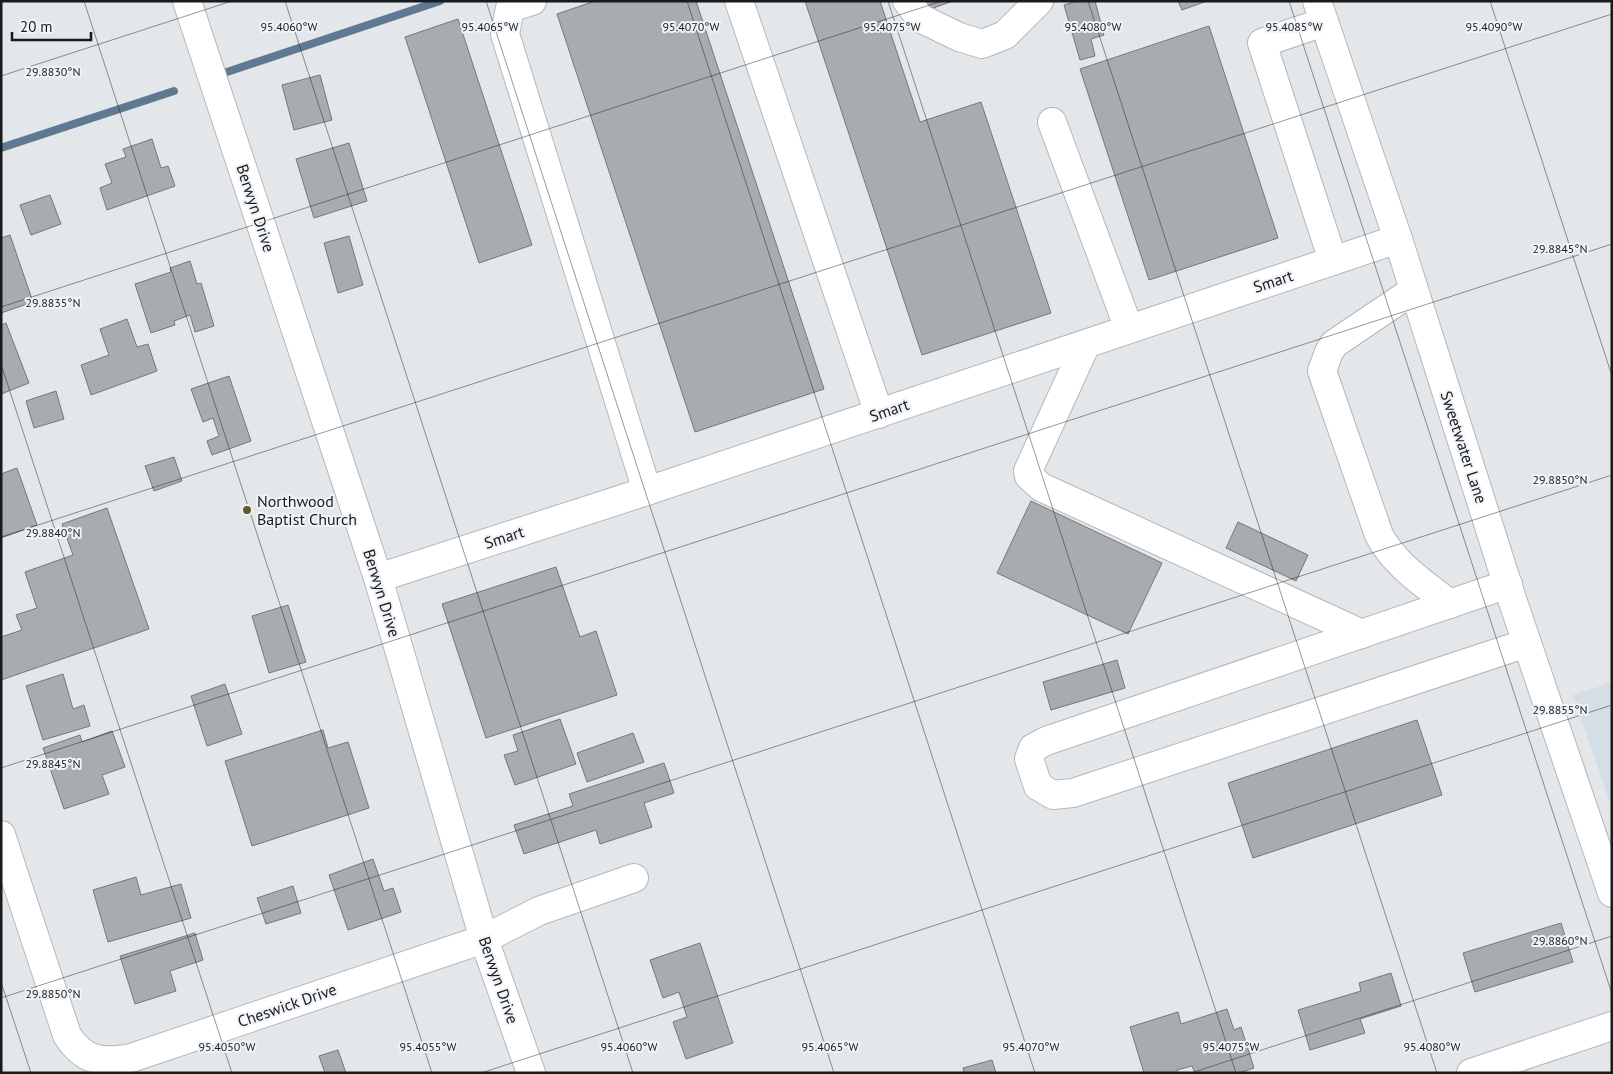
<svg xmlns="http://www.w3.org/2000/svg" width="1613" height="1074" viewBox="0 0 1613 1074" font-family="'PT Sans',sans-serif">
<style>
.built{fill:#d4dee7}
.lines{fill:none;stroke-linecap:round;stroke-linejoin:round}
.stream{stroke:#607993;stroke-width:8}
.building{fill:#a8abaf;stroke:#74787b}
.minor-casing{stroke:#b4b7bb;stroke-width:30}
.minor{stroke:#fff;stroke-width:28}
.ticks{fill:none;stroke:#191a1b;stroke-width:1;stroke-opacity:0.45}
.poi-dot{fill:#655925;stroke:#f0f4f8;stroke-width:2}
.labels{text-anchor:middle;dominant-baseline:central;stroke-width:4;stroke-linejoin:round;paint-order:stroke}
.street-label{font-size:16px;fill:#191a1b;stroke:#f0f4f8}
.poi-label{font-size:16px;fill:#191a1b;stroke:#f0f4f8;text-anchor:start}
.ticks-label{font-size:12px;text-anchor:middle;fill:#191a1b;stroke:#f0f4f8;stroke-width:4;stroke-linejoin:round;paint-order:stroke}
</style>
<rect width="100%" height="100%" fill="#e3e7ea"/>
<polygon class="built" points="1612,682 1612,809 1573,695"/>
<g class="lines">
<g class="stream">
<polyline points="221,74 440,1"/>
<polyline points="1,148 174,91"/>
</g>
</g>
<g class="building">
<polygon points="595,1 696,1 824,389 695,432 557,14"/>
<polygon points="805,1 880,1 920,122 981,102 1051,313 922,355"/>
<polygon points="918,1 953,1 922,12"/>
<polygon points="1077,1 1095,1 1104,35 1091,39 1095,56 1080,60 1064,5"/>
<polygon points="1178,1 1207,1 1182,10"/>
<polygon points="458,19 532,245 479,263 405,37"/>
<polygon points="1209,26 1278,238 1149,280 1080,69"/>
<polygon points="320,75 332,120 294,130 282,85"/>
<polygon points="152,139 161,168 168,166 175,186 107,210 100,188 112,183 105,164 126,157 123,149"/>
<polygon points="349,143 367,201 314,218 296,159"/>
<polygon points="50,195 61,224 31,235 20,205"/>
<polygon points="10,235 33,302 1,313 1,238"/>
<polygon points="349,236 363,285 338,293 324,243"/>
<polygon points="190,261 197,284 201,283 214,326 195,332 190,315 174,321 175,325 151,333 135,284 171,272 170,268"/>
<polygon points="127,319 137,347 148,344 157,371 91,395 81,365 109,355 100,329"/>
<polygon points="6,323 29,383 1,394 1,325"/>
<polygon points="229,376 251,441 212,455 207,441 219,436 213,418 203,422 191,389"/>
<polygon points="56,391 64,419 34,428 26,401"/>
<polygon points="174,457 182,481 154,491 145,466"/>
<polygon points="17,468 37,525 1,538 1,474"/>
<polygon points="1031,501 1162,563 1128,634 997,573"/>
<polygon points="107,508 149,629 1,680 1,637 22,630 16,615 37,608 25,572 73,555 62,524"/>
<polygon points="1238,522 1308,555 1296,581 1226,548"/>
<polygon points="556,567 580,637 596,631 617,695 486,738 442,604"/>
<polygon points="288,605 306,662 269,673 252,616"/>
<polygon points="1117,660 1125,688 1051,710 1043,682"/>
<polygon points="63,674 73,709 84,705 90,726 43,740 26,686"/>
<polygon points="225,684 242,734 207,746 191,696"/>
<polygon points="560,719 576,764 515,785 504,755 518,751 513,735"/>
<polygon points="1417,720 1442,795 1253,858 1228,783"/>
<polygon points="323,730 328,748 348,742 369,808 252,846 225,761"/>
<polygon points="112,731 125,767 102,775 109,794 64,809 43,748 80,735 82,742"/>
<polygon points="633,733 644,762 587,782 577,753"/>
<polygon points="664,763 674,793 644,803 652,827 600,844 596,830 524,854 514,825 573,806 569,794"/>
<polygon points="373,859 384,891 393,888 401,912 348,930 329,875"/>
<polygon points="136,877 141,895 181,884 191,918 108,942 93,890"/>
<polygon points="293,886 301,913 266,924 257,898"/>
<polygon points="1561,923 1573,962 1475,992 1463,953"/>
<polygon points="195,933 203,960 170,971 176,991 135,1004 120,956"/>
<polygon points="700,943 733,1043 686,1059 673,1022 687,1017 679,992 663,998 650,960"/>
<polygon points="1391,973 1401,1006 1360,1019 1365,1033 1310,1050 1298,1010 1361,991 1359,983"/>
<polygon points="1227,1009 1234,1030 1241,1027 1254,1068 1239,1073 1195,1073 1192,1066 1177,1070 1177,1073 1144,1073 1130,1027 1178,1012 1181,1024"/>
<polygon points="338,1050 346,1073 325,1073 319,1056"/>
<polygon points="992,1060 996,1073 964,1073 963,1068"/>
</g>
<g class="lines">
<defs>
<g id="minor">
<polyline points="187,1 378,578 484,939 531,1073"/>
<polyline points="532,1 510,8 505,34 647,491"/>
<polyline points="739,1 879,414"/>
<polyline points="907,1 920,18 959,37 982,44 1005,35 1039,1"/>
<polyline points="1317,1 1398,239 1512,599 1612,893"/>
<polyline points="1324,22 1262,43 1333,261"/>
<polyline points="1052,122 1129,329"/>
<path d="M1414 290 1334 344 1329 352 1322 371 1379 535C1395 565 1423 583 1450 604"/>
<polyline points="1086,344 1028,471 1029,476 1041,487 1362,634"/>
<polyline points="378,578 647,491 1398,239"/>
<polyline points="1508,584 1046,741 1033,748 1029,759 1038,786 1053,795 1073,793 1527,643"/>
<path d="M1 835 67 1035C84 1062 102 1063 131 1058L484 939 539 911 634 878"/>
<polyline points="1471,1073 1612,1026"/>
</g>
</defs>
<use href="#minor" class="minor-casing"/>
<use href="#minor" class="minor"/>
</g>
<path class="ticks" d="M84 1 432 1073M285 1 633 1073M486 1 834 1073M687 1 1035 1073M888 1 1236 1073M1088 1 1437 1073M1289 1 1612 994M1490 1 1612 376M1 76 232 1M1 307 942 1M1 364 232 1073M1 537 1612 14M1 768 1612 244M1 982 31 1073M1 998 1612 475M481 1073 1612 705M1191 1073 1612 936"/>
<circle class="poi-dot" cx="247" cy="510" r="5"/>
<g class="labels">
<g class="street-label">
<text transform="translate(256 208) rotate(72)">Berwyn Drive</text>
<text transform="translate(1273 281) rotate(-18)">Smart</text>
<text transform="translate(889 410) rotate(-19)">Smart</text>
<text transform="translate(1464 447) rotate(72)">Sweetwater Lane</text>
<text transform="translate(504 537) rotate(-18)">Smart</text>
<text transform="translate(382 593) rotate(73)">Berwyn Drive</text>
<text transform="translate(499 980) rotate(71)">Berwyn Drive</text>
<text transform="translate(287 1005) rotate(-19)">Cheswick Drive</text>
</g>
<g class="poi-label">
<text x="257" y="501">Northwood<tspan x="257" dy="18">Baptist Church</tspan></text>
</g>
</g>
<g class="ticks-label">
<text x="289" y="31">95.4060°W</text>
<text x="490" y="31">95.4065°W</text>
<text x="691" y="31">95.4070°W</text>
<text x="892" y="31">95.4075°W</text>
<text x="1093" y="31">95.4080°W</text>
<text x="1294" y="31">95.4085°W</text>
<text x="1494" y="31">95.4090°W</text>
<text x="53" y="76">29.8830°N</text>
<text x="1560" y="253">29.8845°N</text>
<text x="53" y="307">29.8835°N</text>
<text x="1560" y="484">29.8850°N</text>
<text x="53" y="537">29.8840°N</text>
<text x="1560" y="714">29.8855°N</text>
<text x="53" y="768">29.8845°N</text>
<text x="1560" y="945">29.8860°N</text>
<text x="53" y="998">29.8850°N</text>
<text x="227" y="1051">95.4050°W</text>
<text x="428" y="1051">95.4055°W</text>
<text x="629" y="1051">95.4060°W</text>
<text x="830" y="1051">95.4065°W</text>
<text x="1031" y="1051">95.4070°W</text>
<text x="1231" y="1051">95.4075°W</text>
<text x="1432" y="1051">95.4080°W</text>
</g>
<rect width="1613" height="1074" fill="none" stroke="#191a1b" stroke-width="5"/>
<path d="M12 32v8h79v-8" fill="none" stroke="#191a1b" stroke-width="2.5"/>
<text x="20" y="32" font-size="15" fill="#191a1b" stroke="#f0f4f8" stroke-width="4" paint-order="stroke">20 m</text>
</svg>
